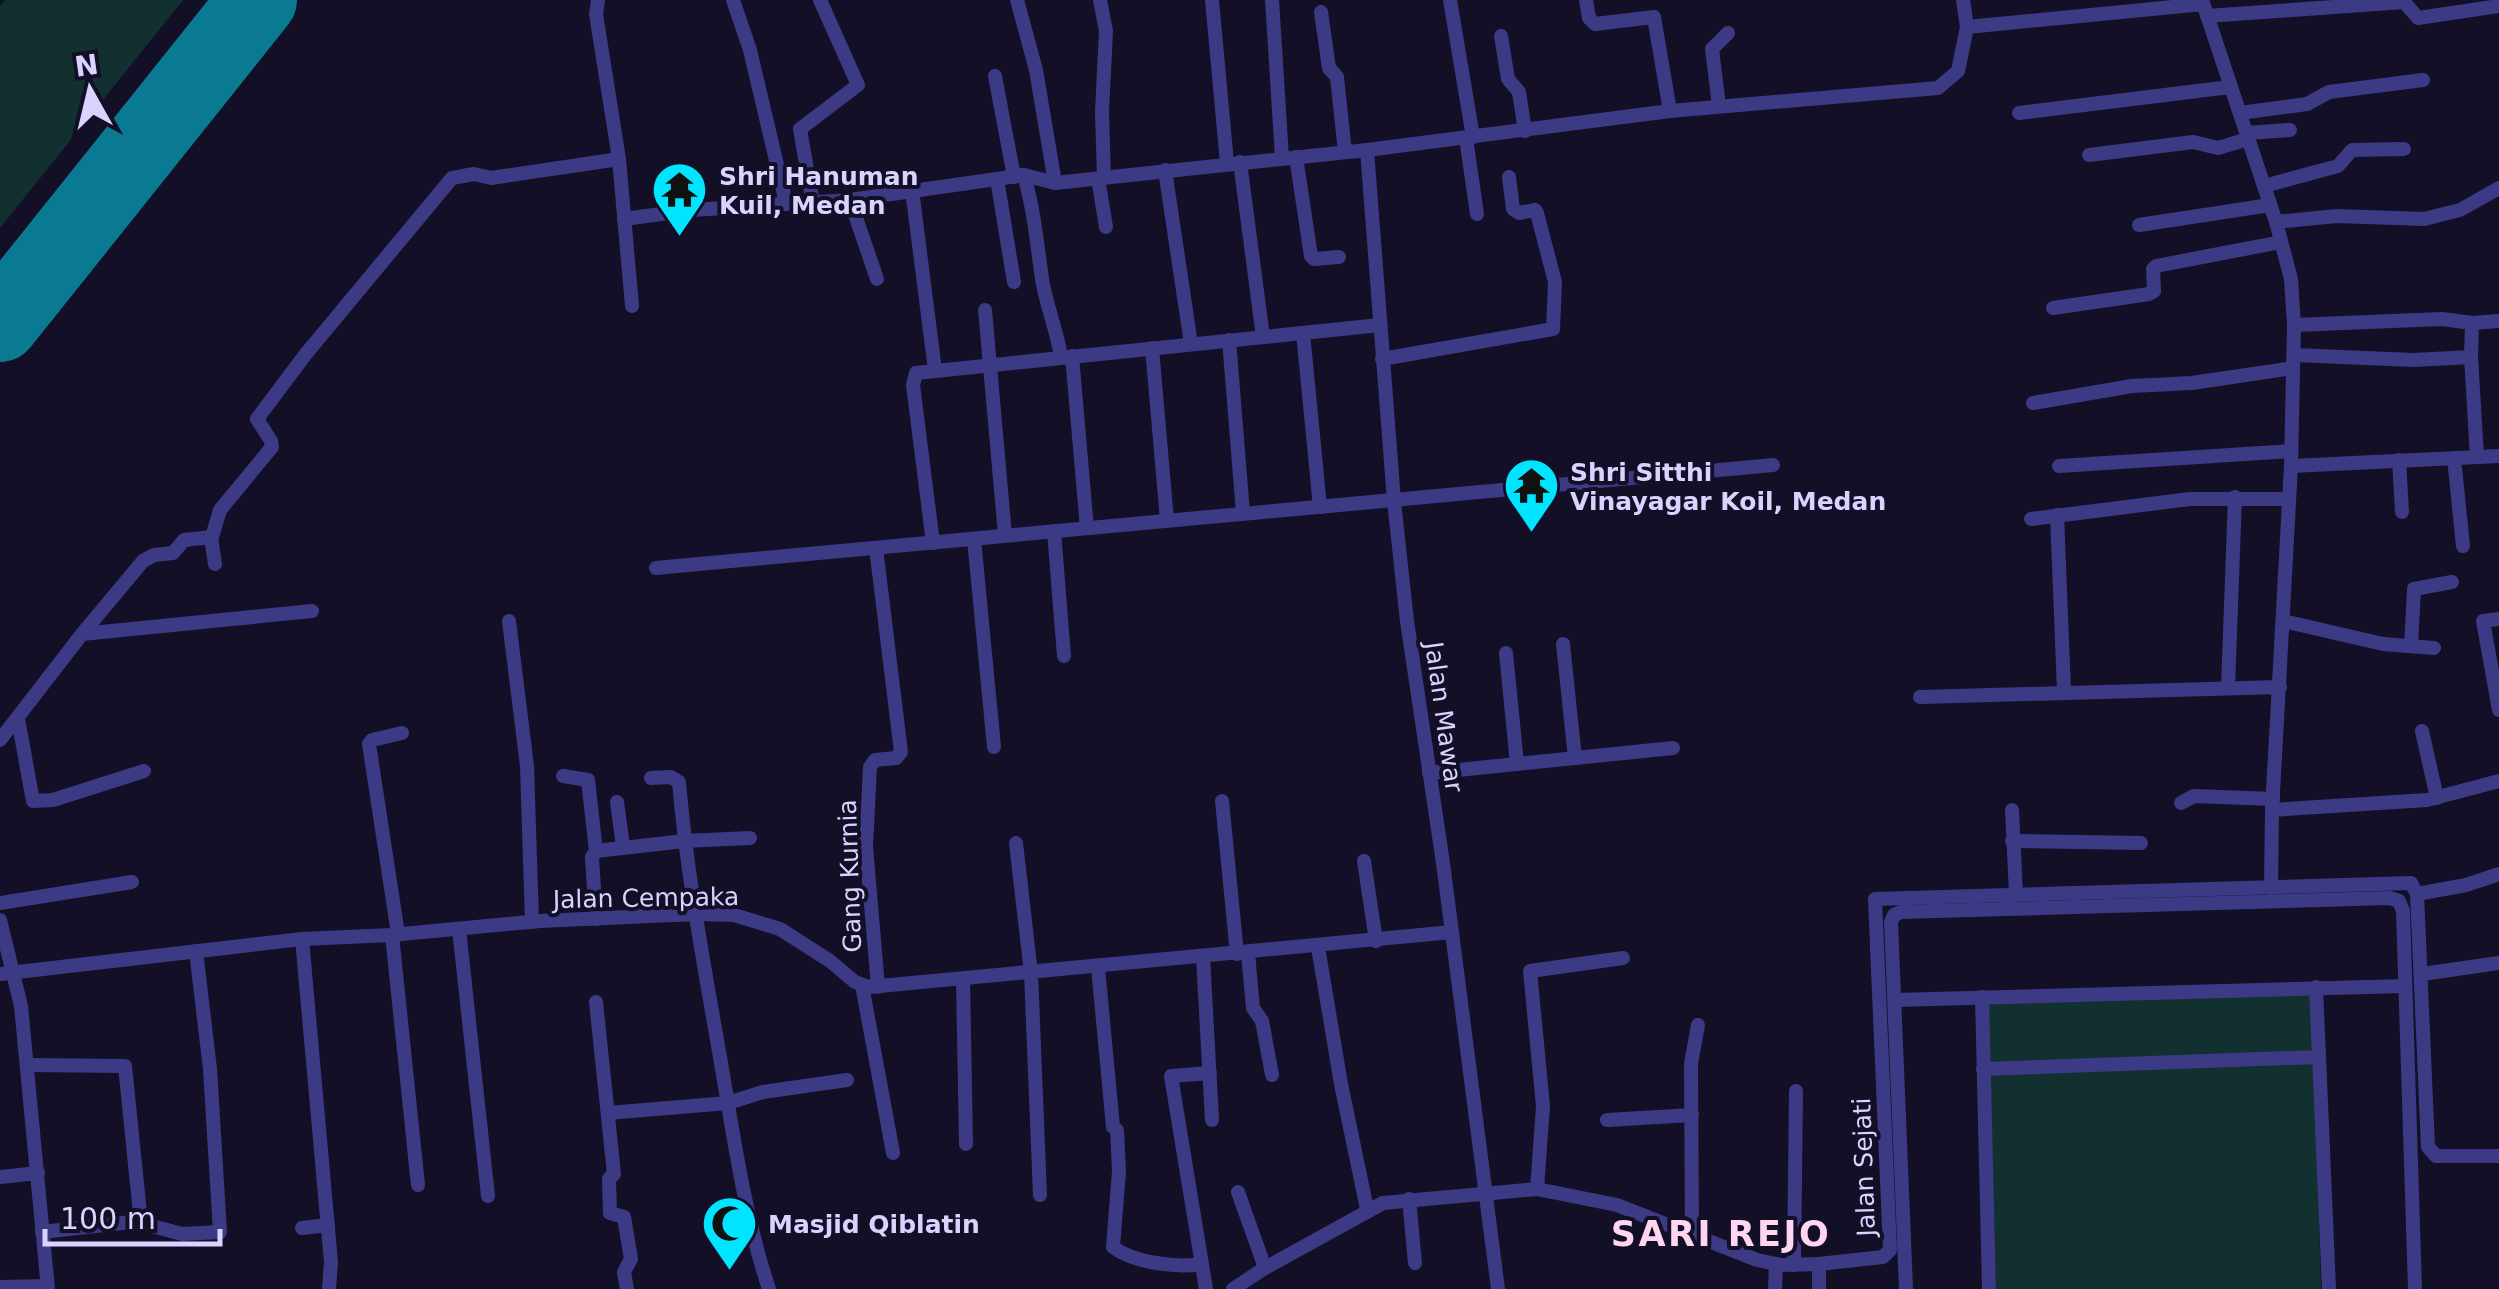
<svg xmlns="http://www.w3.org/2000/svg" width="2499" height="1289" viewBox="0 0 2499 1289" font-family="'DejaVu Sans',sans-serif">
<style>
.green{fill:#12302f}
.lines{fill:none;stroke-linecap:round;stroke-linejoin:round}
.runway{stroke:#0a7a92;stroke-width:78}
.minor{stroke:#3d3a85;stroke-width:14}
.labels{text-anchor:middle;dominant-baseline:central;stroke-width:8;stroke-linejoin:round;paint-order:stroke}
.poi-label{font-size:25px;font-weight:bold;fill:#d9d4ff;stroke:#130f26;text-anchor:start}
.street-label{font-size:25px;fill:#d9d4ff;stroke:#130f26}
.district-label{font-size:35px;font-weight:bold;letter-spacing:2.5px;fill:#ffd6f0;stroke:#130f26}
</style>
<rect width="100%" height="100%" fill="#130f26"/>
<g class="green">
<polygon points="5,0 183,0 0,228 0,6"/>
<polygon points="2313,992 2321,1289 1996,1289 1988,1001"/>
</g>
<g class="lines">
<polyline class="runway" points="0,323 258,0"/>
<g class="minor">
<polyline points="598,0 596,14 619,159 632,306"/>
<polyline points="733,0 750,50 786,203"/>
<polyline points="1017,0 1036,70 1055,183"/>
<polyline points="1100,0 1106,31 1102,112 1104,178"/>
<polyline points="1212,0 1227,163"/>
<polyline points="1272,0 1282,158"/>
<polyline points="1450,0 1473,137"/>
<polyline points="1586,0 1589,18 1595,24 1654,17 1670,111"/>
<polyline points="1963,0 1967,27"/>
<polyline points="2202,0 2276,222 2291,279 2294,325 2291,466 2272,810 2271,888"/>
<polyline points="1321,12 1329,68 1337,77 1345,152"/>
<polyline points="2207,16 2404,2 2418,18 2499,6"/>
<polyline points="1501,36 1508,79 1519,92 1525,131"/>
<polyline points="995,76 1014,177"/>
<polyline points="1719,106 1712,49 1728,33"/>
<polyline points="2019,113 2230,87"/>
<polyline points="2240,113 2307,104 2329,92 2423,80"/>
<polyline points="2246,133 2290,130"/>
<polyline points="1466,138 1477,214"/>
<polyline points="1367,150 1394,501 1407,621 1443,863 1498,1289"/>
<polyline points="2089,155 2193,142 2218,148 2248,139"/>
<polyline points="1296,157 1311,256 1314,259 1339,257"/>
<polyline points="1240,162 1263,337"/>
<polyline points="1165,170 1191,344"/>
<path d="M1024 175C1034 210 1037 243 1042 279 1046 305 1057 330 1061 357"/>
<polyline points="1098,178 1106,227"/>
<polyline points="997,179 1014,282"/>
<polyline points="2264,186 2338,166 2352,150 2404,149"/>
<polyline points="912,190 935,370"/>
<polyline points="850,200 877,279"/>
<polyline points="813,204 800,129 858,85 820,0"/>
<polyline points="624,219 691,210 850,200 1024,175 1055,183 1367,150 1670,111 1938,88 1958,71 1967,27 2203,4"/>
<polyline points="2276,222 2337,216 2424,219 2460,210 2499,188"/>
<polyline points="2139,225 2270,205"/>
<polyline points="2053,308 2149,294 2154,291 2153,269 2156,266 2281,242"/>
<polyline points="985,310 1005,535"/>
<polyline points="2294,325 2442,319 2472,323 2499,321"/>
<polyline points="1303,333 1320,507"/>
<polyline points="1229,340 1243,513"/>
<polyline points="1152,348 1167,520"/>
<polyline points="2294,355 2413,360 2471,357 2472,323"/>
<polyline points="1072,356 1087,528"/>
<polyline points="2471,357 2477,457"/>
<polyline points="1382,359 1553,329 1555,282 1537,213 1535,210 1519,213 1513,209 1509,177"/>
<polyline points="2033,403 2132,386 2192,383 2293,368"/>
<polyline points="2454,458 2463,546"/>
<polyline points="2399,460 2402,512"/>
<polyline points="2059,466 2291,451"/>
<polyline points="2291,466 2499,456"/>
<polyline points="2057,515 2064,691"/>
<polyline points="2031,519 2190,499 2289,499"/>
<polyline points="1054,531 1064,656"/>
<polyline points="211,537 215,564"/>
<polyline points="974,539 994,747"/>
<polyline points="933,543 913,385 916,373 1380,325"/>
<polyline points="876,548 901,752 896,758 875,760 870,767 866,846 878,987"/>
<polyline points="656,568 1773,465"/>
<polyline points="2499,619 2483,621 2499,710"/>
<polyline points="509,621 527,766 532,922"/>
<polyline points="2283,621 2383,644 2434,648"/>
<polyline points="82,634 143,561 154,555 173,553 184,540 212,537 220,510 272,447 271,441 257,419 305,355 452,178 474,174 491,178 619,159"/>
<polyline points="1563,644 1575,758"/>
<polyline points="2411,646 2414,589 2452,582"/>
<polyline points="1506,653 1517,764"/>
<polyline points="2228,688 2235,497"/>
<polyline points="1920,697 2280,687"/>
<polyline points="18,719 33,801 53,800 144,771"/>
<polyline points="2422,731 2437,798"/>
<polyline points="0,740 82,634 312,611"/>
<polyline points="1429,773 1673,748"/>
<polyline points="563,776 588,780 596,851 684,841 750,838"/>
<path d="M651 778 671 777 679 782C687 877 705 970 721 1063 734 1139 745 1217 769 1289"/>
<polyline points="1222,801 1237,954"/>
<polyline points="617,802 623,846"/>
<polyline points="2181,803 2194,796 2273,799"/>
<polyline points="2012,810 2016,894"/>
<polyline points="2272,810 2427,800 2499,781"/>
<polyline points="2012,841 2141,843"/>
<polyline points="1016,843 1031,973 1040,1195"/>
<polyline points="596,851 592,857 596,919"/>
<polyline points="1364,861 1376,941"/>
<polyline points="2417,894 2466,885 2499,874"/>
<polyline points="0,903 132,882"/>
<polyline points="0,920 21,1006 48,1289"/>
<polyline points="459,929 488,1196"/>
<polyline points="398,934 369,744 372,740 402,733"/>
<polyline points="392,935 418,1185"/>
<polyline points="302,939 331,1262 329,1289"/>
<polyline points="1318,947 1341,1084 1367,1209"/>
<polyline points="1248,953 1253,1008 1262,1021 1272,1075"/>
<polyline points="1203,957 1212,1120"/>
<path d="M1098 967 1113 1127 1117 1130 1119 1171 1113 1247C1134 1263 1177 1268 1202 1264"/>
<polyline points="0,974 302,939 392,935 540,921 696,914 734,915 780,929 830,961 855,982 869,987 1452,932"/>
<polyline points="2422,974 2499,963"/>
<polyline points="963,979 966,1144"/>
<polyline points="862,985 893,1153"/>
<polyline points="2316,987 2329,1289"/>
<polyline points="1982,997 1989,1289"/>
<polyline points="1895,1000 2404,986"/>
<polyline points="596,1002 614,1174 609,1179 610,1213 624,1217 631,1259 624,1272 627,1289"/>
<polyline points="28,1065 125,1066 141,1223 182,1234 220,1232 210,1069 196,951"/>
<polyline points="1983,1069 2319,1057"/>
<polyline points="608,1113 728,1103 763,1092 847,1080"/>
<polyline points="1607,1120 1692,1115"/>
<polyline points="0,1177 38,1173"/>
<polyline points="1537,1189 1543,1106 1530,971 1623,958"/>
<polyline points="1238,1192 1265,1268"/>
<polyline points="1409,1199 1415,1263"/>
<polyline points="302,1228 328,1225"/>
<polyline points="42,1232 140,1221"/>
<polyline points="1692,1234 1691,1064 1698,1025"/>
<polyline points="1819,1264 1819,1289"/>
<polyline points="1794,1265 1796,1091"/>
<polyline points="0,1287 47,1286"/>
<polyline points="1206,1289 1171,1076 1210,1073"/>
<polyline points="1233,1289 1265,1268 1383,1203 1537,1189 1617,1205 1757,1260 1781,1265 1819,1264 1883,1257 1890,1250 1875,899 2411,883 2417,894 2428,1147 2436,1156 2499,1156"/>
<polyline points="1775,1289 1776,1264"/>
<polyline points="1906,1289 1891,922 1894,915 1901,912 2390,898 2399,901 2403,911 2415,1289"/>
</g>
</g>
<defs>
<symbol id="temple-pin" viewBox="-11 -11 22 30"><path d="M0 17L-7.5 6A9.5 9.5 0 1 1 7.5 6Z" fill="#00e5ff" stroke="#130f26"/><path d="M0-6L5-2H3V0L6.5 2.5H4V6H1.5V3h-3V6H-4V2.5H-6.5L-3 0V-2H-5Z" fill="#111"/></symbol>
<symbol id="mosque-pin" viewBox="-11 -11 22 30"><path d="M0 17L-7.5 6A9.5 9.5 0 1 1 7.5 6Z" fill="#00e5ff" stroke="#130f26"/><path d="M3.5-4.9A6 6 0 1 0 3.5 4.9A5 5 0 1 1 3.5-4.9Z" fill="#111"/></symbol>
</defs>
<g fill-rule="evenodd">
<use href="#temple-pin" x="648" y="158" width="63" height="86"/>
<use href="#temple-pin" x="1500" y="454" width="63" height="86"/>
<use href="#mosque-pin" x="698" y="1192" width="63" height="86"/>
</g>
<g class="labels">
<g class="poi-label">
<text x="719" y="176">Shri Hanuman<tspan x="719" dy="29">Kuil, Medan</tspan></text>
<text x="1570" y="472">Shri Sitthi<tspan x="1570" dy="29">Vinayagar Koil, Medan</tspan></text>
<text x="768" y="1224">Masjid Qiblatin</text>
</g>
<g class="street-label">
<text transform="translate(1444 717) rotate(82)">Jalan Mawar</text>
<text transform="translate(850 876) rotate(-92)">Gang Kurnia</text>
<text transform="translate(646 898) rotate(-1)">Jalan Cempaka</text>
<text transform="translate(1864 1167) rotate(-92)">Jalan Sejati</text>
</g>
<g class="district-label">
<text x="1721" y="1234">SARI REJO</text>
</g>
</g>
<g transform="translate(90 90) rotate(352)" stroke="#130f26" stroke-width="8" paint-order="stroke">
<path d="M0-8L18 38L0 25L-18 38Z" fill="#d9d4ff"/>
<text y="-15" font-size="28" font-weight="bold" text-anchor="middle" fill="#d9d4ff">N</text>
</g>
<path d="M45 1229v15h175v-15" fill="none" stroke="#d9d4ff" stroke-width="5"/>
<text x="60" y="1229" font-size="30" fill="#d9d4ff" stroke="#130f26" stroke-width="8" paint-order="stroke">100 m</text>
</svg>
